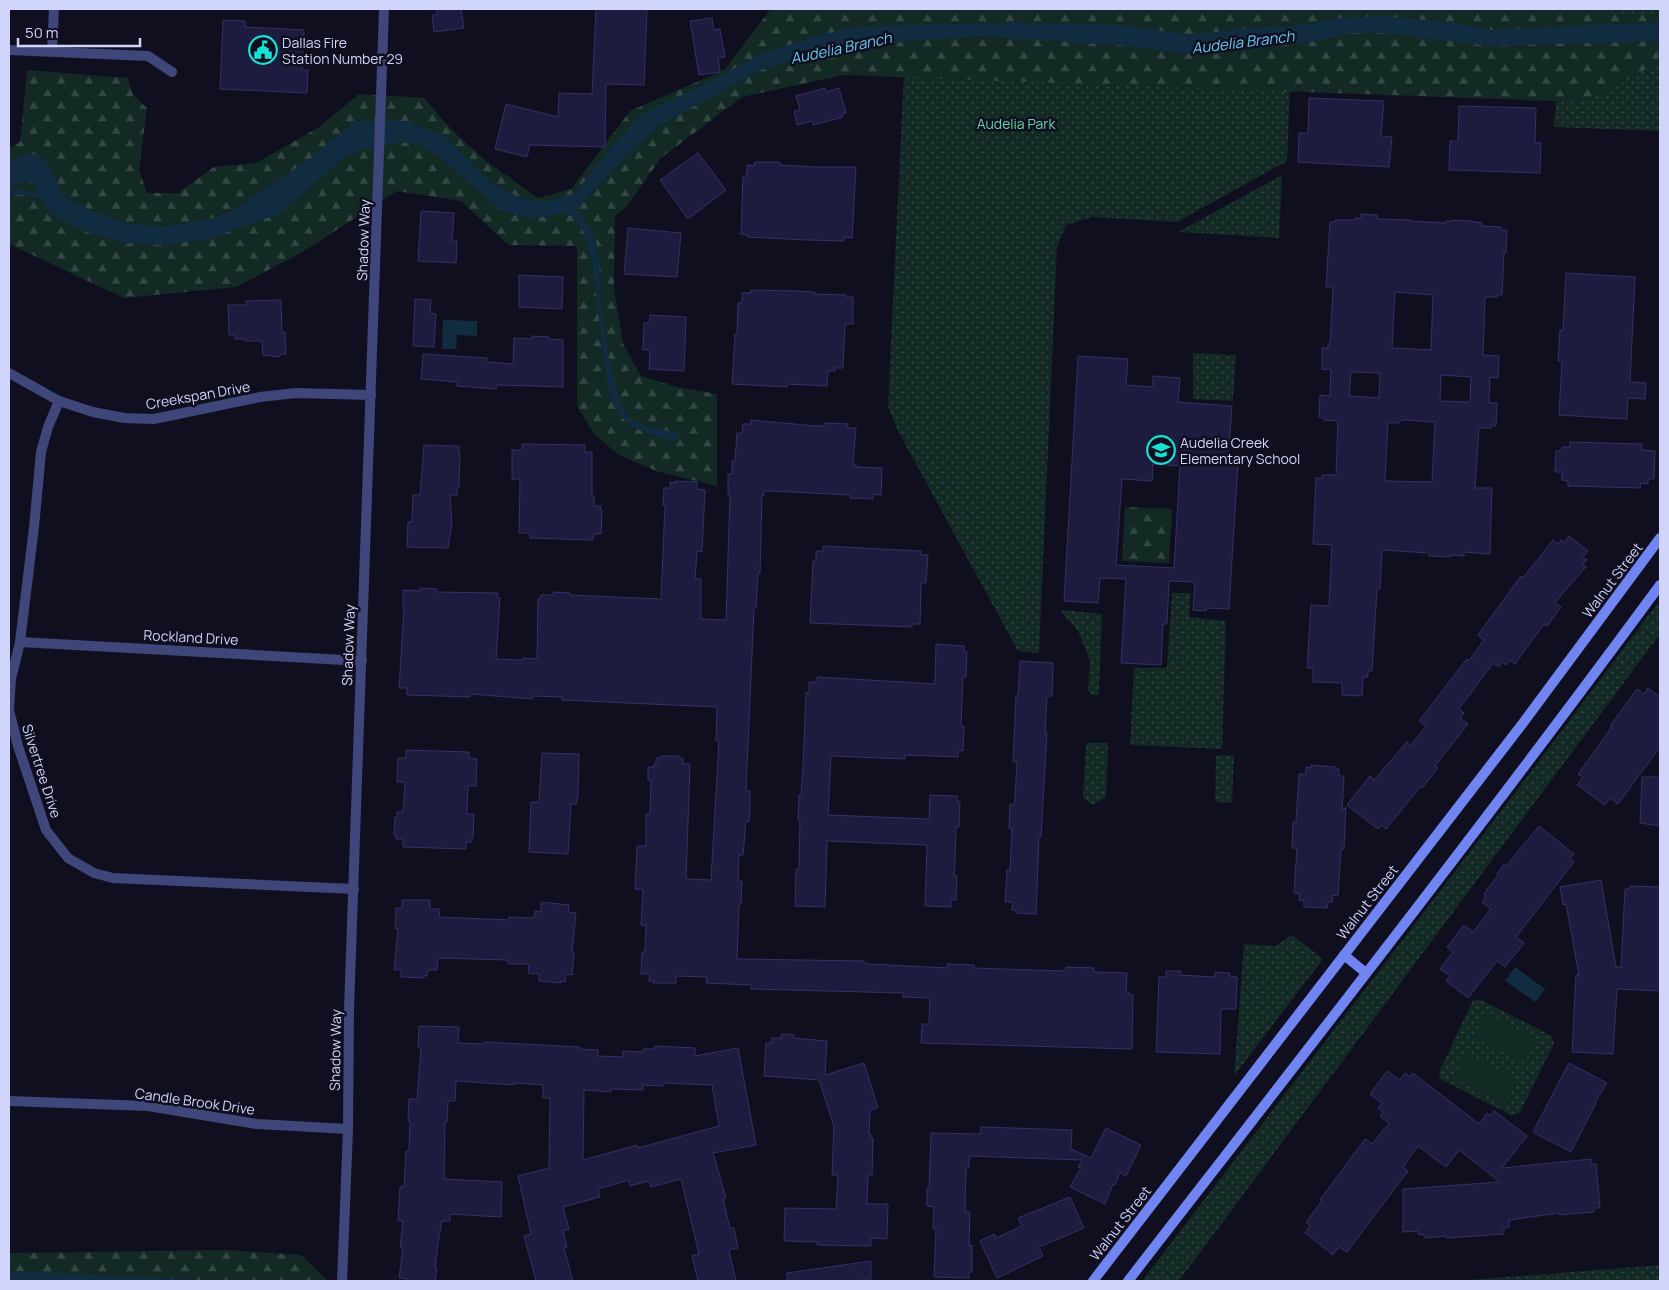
<svg xmlns="http://www.w3.org/2000/svg" width="1669" height="1290" viewBox="0 0 1669 1290" font-family="Manrope,sans-serif">
<style>
.grass{fill:url(#grass-dots)}
.forest{fill:url(#forest-firs)}
.garden{fill:#122924}
.water{fill:#112c41}
.lines{fill:none;stroke-linecap:round;stroke-linejoin:round}
.stream{stroke:#112c41;stroke-width:5}
.building{fill:#1d1c3f;stroke:#323168;fill-rule:evenodd}
.minor{stroke:#3e467a;stroke-width:10}
.secondary{stroke:#7185f2;stroke-width:10}
.labels{text-anchor:middle;dominant-baseline:central;stroke-width:5;stroke-linejoin:round;paint-order:stroke}
.poi-label{font-size:14px;fill:#d1d4fb;stroke:#0f0f1f;text-anchor:start}
.park-label{font-size:14px;fill:#64d4a4;stroke:#0f0f1f}
.street-label{font-size:14px;fill:#d1d4fb;stroke:#0f0f1f}
.water-label{font-size:15px;font-style:italic;fill:#69caf1;stroke:#0f0f1f}
</style>
<defs>
<pattern id="grass-dots" width="8" height="8" patternUnits="userSpaceOnUse" patternTransform="scale(1.25)"><rect width="8" height="8" fill="#122924"/><path d="M2 2h.1M6 6h.1" fill="none" stroke="#334745" stroke-width="1.8" stroke-linecap="round"/></pattern>
<pattern id="forest-firs" width="22" height="20" patternUnits="userSpaceOnUse" patternTransform="scale(1.25)"><rect width="22" height="20" fill="#122924"/><path d="M5 1l3.5 6h-7zM16 11l3.5 6h-7z" fill="#334745"/></pattern>
</defs>
<rect width="100%" height="100%" fill="#0f0f1f"/>
<g class="grass">
<polygon points="907,9 1293,9 1287,161 1177,222 1092,217 1066,225 1057,247 1039,653 1018,651 899,433 888,407"/>
<polygon points="1569,9 1660,9 1660,131 1553,127"/>
<polygon points="1282,175 1279,238 1178,232"/>
<polygon points="1193,353 1236,355 1233,401 1193,399"/>
<polygon points="1172,593 1191,593 1189,617 1226,621 1222,749 1130,745 1134,668 1167,668"/>
<polygon points="1660,600 1660,634 1179,1281 1142,1281 1518,789"/>
<polygon points="1060,610 1102,614 1099,695 1092,695 1088,691 1090,661 1078,631"/>
<polygon points="1086,743 1108,743 1106,797 1093,805 1083,798"/>
<polygon points="1234,755 1232,803 1215,802 1216,756"/>
<polygon points="1292,935 1323,959 1234,1076 1244,944 1275,946"/>
<polygon points="1473,1000 1481,1000 1552,1036 1554,1044 1519,1114 1511,1115 1440,1079 1439,1072"/>
<polygon points="1660,1265 1660,1281 1456,1281"/>
</g>
<g class="forest">
<polygon points="774,9 1601,9 1605,12 1653,16 1660,14 1660,66 1653,65 1610,90 1580,102 843,75 742,97 661,158 627,206 615,216 614,287 623,344 641,376 677,387 717,394 717,486 659,472 619,455 594,434 577,406 577,246 508,245 461,201 397,191 301,253 236,287 124,298 9,244 9,148 20,142 27,70 128,78 133,95 147,108 139,170 147,193 178,193 214,167 256,163 319,127 359,94 424,98 452,130 486,161 538,198 571,189 630,111 724,70 770,10"/>
<polygon points="1125,507 1172,509 1169,563 1122,561"/>
<polygon points="227,1250 301,1255 328,1281 9,1281 9,1253"/>
</g>
<g class="garden">
<polygon points="1486,1013 1537,1039 1525,1063 1474,1037"/>
<polygon points="1466,1054 1517,1079 1505,1104 1454,1078"/>
</g>
<g class="water">
<path d="M1382 16 1447 22 1491 30 1660 22V41L1489 46 1389 33H1351L1309 42 1257 49 1188 54 1141 47 985 36 918 40 855 48 808 57 761 70 658 126 622 160 577 209C586 221 596 235 598 250 600 261 599 273 600 284 601 311 612 400 630 418 640 427 668 431 681 433L673 441 657 437 632 427 620 416 610 398 603 355 592 260 583 231 573 216 562 213 531 219 501 210 438 156 422 146 400 142 350 153 278 214 206 240 160 245 126 243 89 233 56 217 42 202 35 186 27 181 9 186V163L25 154 41 155 50 167 63 196 96 213 132 224 163 227 201 221 227 214 308 160 355 121H405L441 134 492 183 521 198 546 202 575 193 609 150 642 114 711 81 765 52 824 34 856 27 1012 22 1118 25 1190 35 1251 28 1301 25 1341 18Z"/>
<polygon points="443,320 477,321 477,336 457,335 456,349 442,349"/>
<polygon points="1515,967 1545,989 1535,1002 1505,981"/>
<polygon points="9,1271 219,1281 9,1281"/>
</g>
<g class="lines">
<polyline class="stream" points="9,191 45,196"/>
</g>
<g class="building">
<polygon points="437,9 461,9 464,28 434,32 432,15 437,15"/>
<polygon points="596,9 647,9 644,85 606,84 605,147 530,145 527,157 495,149 506,104 558,117 559,93 592,94"/>
<polygon points="712,18 714,30 720,29 725,57 718,58 720,72 699,75 690,21"/>
<polygon points="223,20 245,21 245,27 304,30 302,70 308,70 307,93 220,89"/>
<polygon points="825,88 826,92 839,88 846,113 842,114 843,117 813,125 812,121 797,125 794,111 800,110 796,96"/>
<polygon points="1309,98 1384,101 1381,136 1392,137 1389,167 1298,162 1299,133 1308,133"/>
<polygon points="1459,106 1536,108 1535,143 1541,143 1540,173 1449,170 1450,141 1458,141"/>
<polygon points="698,153 726,190 688,219 660,180"/>
<polygon points="755,162 780,162 780,165 815,167 856,167 852,238 844,237 844,241 807,240 747,237 747,235 741,234 743,176 747,176 747,165 754,166"/>
<polygon points="421,211 454,213 452,241 457,241 456,263 418,261"/>
<path d="M1361 214 1377 215V219L1411 220V221L1446 223V221H1453V220L1469 221 1482 223V226L1501 227V230H1507L1506 253 1504 252 1502 295H1497V297H1485L1483 355 1499 356 1498 378 1490 377 1489 403H1497L1496 426 1491 425V428H1479L1475 488H1492L1490 554 1464 552V556L1450 555V557L1429 556V553L1382 550 1380 589H1377L1372 671H1368V677H1363L1362 696 1342 695V683L1313 682V668H1307L1311 605 1329 606 1332 545 1313 544 1316 478H1322V475H1336L1338 421 1324 420V418L1319 417 1320 395 1330 396 1331 370 1322 369V348H1328V344H1330L1333 289 1332 287H1326L1330 222H1335V220H1355V218H1361ZM1395 292 1433 295 1431 350 1392 348ZM1351 372 1380 373 1379 398 1349 396ZM1441 375 1471 377 1470 402 1440 401ZM1405 420 1435 422 1432 482 1385 481 1388 423H1399L1400 421Z"/>
<polygon points="628,228 681,233 677,277 624,274"/>
<polygon points="1566,273 1635,277 1630,382 1646,383 1645,399 1628,398 1627,419 1559,415 1562,361 1558,361 1560,330 1563,330"/>
<polygon points="519,275 563,277 562,309 519,307"/>
<polygon points="751,290 797,291 815,292 814,294 846,295 846,297 853,297 853,324 845,324 843,368 835,368 835,371 828,371 827,386 787,384 787,387 732,384 735,334 737,334 738,303 742,303 742,293 751,293"/>
<polygon points="415,299 431,300 430,313 436,314 434,347 413,346"/>
<polygon points="281,300 282,333 285,332 286,354 281,354 279,357 263,355 262,341 245,341 245,339 235,339 235,335 229,335 228,305 246,305 246,301"/>
<polygon points="650,315 686,317 684,371 649,369 650,350 643,350 644,323 650,323"/>
<polygon points="532,336 549,337 549,339 563,340 563,387 497,385 496,389 457,386 457,382 421,379 423,354 487,358 486,362 513,364 514,338 532,339"/>
<path d="M1078 356 1128 359 1126 385 1153 387V376L1180 378 1178 402 1232 406 1228 462H1238L1229 609 1206 608V611L1193 610 1195 582 1169 581 1167 624H1163L1161 665 1121 663 1126 579 1100 578 1098 603 1064 601ZM1153 464 1180 466 1174 568 1116 565 1122 479 1152 481Z"/>
<polygon points="751,420 816,426 824,426 824,423 848,424 847,428 856,428 853,464 856,464 856,467 882,468 881,495 873,494 873,499 850,498 850,495 772,491 764,491 764,495 762,495 760,574 758,573 756,608 754,608 746,791 750,791 750,809 749,822 746,821 743,855 739,855 738,881 742,881 741,904 739,904 737,959 864,961 864,963 871,964 947,968 947,964 974,965 974,968 1031,970 1066,971 1066,967 1094,968 1094,972 1127,973 1126,992 1129,992 1129,995 1133,995 1132,1049 921,1043 922,1024 929,1024 930,998 903,997 903,993 751,989 751,985 706,983 707,977 676,976 676,983 653,983 653,981 649,981 650,974 641,974 642,952 645,952 646,926 641,925 643,890 635,889 637,846 646,846 646,814 650,814 651,780 648,780 648,767 654,767 654,764 656,764 656,758 661,758 661,756 679,756 679,758 683,758 683,764 690,764 686,879 711,880 719,741 716,741 717,707 562,700 562,697 533,696 533,699 470,694 470,697 407,695 407,688 399,688 404,609 403,609 403,590 420,591 420,588 436,589 436,592 498,593 497,598 500,598 496,659 523,660 523,658 537,659 538,599 540,599 541,595 554,595 553,592 570,593 570,595 661,599 665,506 663,505 664,488 670,488 670,482 675,483 675,481 697,482 697,489 705,490 702,552 697,551 695,579 701,579 701,619 726,620 730,495 728,495 728,474 732,474 732,461 735,461 737,433 742,433 743,424 751,424"/>
<polygon points="1570,442 1642,444 1642,450 1655,451 1654,479 1648,479 1648,484 1641,483 1640,488 1568,486 1568,481 1562,480 1562,472 1555,472 1556,451 1562,451 1562,447 1570,447"/>
<polygon points="522,444 585,445 585,452 592,452 592,496 594,496 594,506 601,506 600,510 602,510 601,534 594,534 593,540 530,538 530,533 519,533 520,479 512,479 512,450 522,450"/>
<polygon points="424,445 459,446 459,452 460,452 459,487 458,487 457,495 450,495 452,523 448,548 407,547 408,522 412,522 413,495 420,495"/>
<polygon points="1569,536 1588,551 1583,557 1587,560 1583,564 1586,567 1555,602 1561,607 1547,626 1544,624 1515,664 1510,660 1506,665 1502,662 1499,667 1493,663 1459,709 1464,713 1460,718 1468,724 1435,766 1438,768 1422,788 1420,787 1386,829 1381,825 1378,829 1347,805 1370,776 1374,780 1407,742 1410,746 1426,726 1419,721 1467,659 1469,661 1484,640 1478,635 1521,576 1523,578 1553,540 1558,544 1561,540 1564,542"/>
<polygon points="823,546 921,551 921,555 928,555 926,583 921,583 920,624 912,624 912,627 810,623 813,561 816,561 816,551 823,551"/>
<polygon points="936,644 964,646 964,652 967,652 966,677 963,677 961,726 964,726 963,751 958,750 958,757 905,755 905,759 831,756 828,815 929,819 930,795 957,796 957,801 960,802 959,827 956,827 955,864 954,876 957,876 956,900 951,900 951,907 925,906 927,845 827,841 825,907 795,906 796,869 799,869 800,821 798,820 799,795 801,795 803,767 806,692 809,693 809,682 816,682 817,677 935,684"/>
<polygon points="1020,661 1053,663 1052,696 1047,696 1045,733 1047,733 1041,837 1039,837 1036,914 1016,913 1016,910 1012,910 1013,902 1005,902 1007,870 1010,871 1012,828 1009,828 1010,804 1014,805 1015,798 1017,762 1013,762 1016,696 1018,696"/>
<polygon points="1648,688 1660,697 1660,747 1618,804 1610,798 1605,805 1577,785 1583,777 1578,774 1612,727 1610,726 1637,689 1644,694"/>
<polygon points="406,750 469,752 469,758 477,759 476,786 468,786 467,814 474,814 473,837 472,837 472,842 466,842 466,849 403,847 403,839 396,839 396,835 394,835 395,817 397,817 397,812 403,812 405,782 397,782 398,758 406,758"/>
<polygon points="542,753 579,754 578,795 576,804 571,804 568,854 529,852 531,802 539,802"/>
<polygon points="1311,765 1335,767 1335,769 1339,769 1339,776 1344,776 1342,811 1346,807 1344,849 1341,849 1338,896 1333,895 1332,902 1328,902 1327,908 1304,907 1304,901 1299,900 1300,894 1294,893 1297,848 1292,848 1293,822 1296,822 1299,774 1306,774 1306,767 1311,768"/>
<polygon points="1642,777 1660,777 1660,826 1640,823"/>
<polygon points="1539,826 1574,854 1570,859 1574,862 1516,937 1524,943 1505,967 1497,961 1468,998 1446,981 1450,976 1440,969 1453,952 1447,947 1464,925 1473,932 1491,909 1482,902 1486,896 1484,894 1498,875 1497,874 1504,864 1506,866"/>
<polygon points="1601,880 1616,967 1621,967 1625,889 1629,889 1630,886 1660,887 1660,991 1617,989 1613,1054 1572,1052 1576,975 1579,975 1566,904 1563,905 1560,887"/>
<polygon points="402,900 430,900 430,909 440,909 439,917 509,920 509,917 534,918 535,911 541,912 541,902 569,905 568,912 576,913 572,952 574,952 572,975 566,974 565,982 561,981 561,983 539,981 539,974 528,973 529,964 508,964 508,960 438,958 437,970 428,970 427,976 423,976 423,978 401,977 401,970 394,970 398,929 395,929 396,908 402,908"/>
<polygon points="1166,971 1181,971 1180,975 1215,977 1215,972 1230,973 1229,976 1237,977 1236,1009 1221,1009 1220,1054 1156,1052 1159,977 1166,977"/>
<path d="M419 1026 459 1027 458 1043 484 1044V1042L580 1047 579 1049 598 1050V1056L623 1057V1051L643 1052V1049H655V1046L695 1048V1056L738 1048 756 1145 713 1153 726 1198 723 1199 730 1228H734L738 1248 729 1250 736 1281H698L692 1256 699 1254 681 1179 651 1187 649 1181 630 1186 629 1180 598 1189 600 1197 563 1207 569 1229 563 1231 567 1247 564 1248 573 1281H536L524 1236 531 1234 518 1176 549 1168 550 1098H543V1085L514 1083V1085L456 1081 455 1101H448L447 1122H445L444 1179 502 1182 501 1217 450 1214V1221H442L438 1243 435 1268H437L435 1281H408V1279L399 1278 403 1247H400L403 1221H398L400 1187H404L406 1151H409L410 1121H408L409 1099H417L421 1048H418ZM663 1083 712 1085 719 1126 638 1148 637 1145 583 1160 584 1090 611 1092V1089L643 1090V1085L663 1086Z"/>
<polygon points="782,1034 794,1035 794,1038 827,1041 825,1075 864,1063 878,1108 870,1110 869,1134 871,1134 871,1138 873,1138 872,1175 868,1175 867,1204 888,1204 887,1239 871,1238 871,1246 817,1245 817,1242 784,1241 785,1208 836,1209 838,1175 832,1175 834,1126 819,1080 764,1076 766,1043 772,1043 772,1038 781,1038"/>
<polygon points="1569,1063 1607,1083 1595,1102 1596,1103 1571,1152 1533,1132"/>
<polygon points="1387,1071 1400,1080 1405,1073 1410,1077 1413,1073 1479,1124 1487,1113 1490,1116 1494,1111 1527,1136 1502,1168 1591,1159 1591,1164 1596,1164 1600,1208 1594,1208 1594,1212 1559,1215 1559,1213 1509,1220 1509,1227 1504,1228 1504,1234 1447,1238 1446,1236 1425,1238 1424,1235 1418,1234 1418,1231 1403,1232 1403,1189 1500,1182 1459,1150 1446,1167 1418,1146 1403,1167 1408,1171 1347,1252 1339,1247 1333,1255 1305,1233 1310,1226 1306,1222 1322,1201 1320,1200 1365,1139 1372,1144 1389,1123 1380,1116 1383,1112 1378,1108 1382,1103 1370,1094"/>
<polygon points="981,1127 1072,1130 1071,1149 1091,1158 1106,1128 1141,1145 1126,1176 1120,1173 1115,1185 1113,1184 1105,1204 1070,1187 1081,1168 1078,1167 1082,1160 969,1156 969,1168 966,1168 965,1212 970,1212 969,1247 972,1245 972,1272 969,1272 969,1278 934,1277 936,1229 933,1228 934,1207 927,1206 927,1188 929,1188 931,1133 980,1134"/>
<polygon points="1070,1197 1084,1228 1039,1247 1043,1256 997,1278 980,1241 994,1234 996,1238 1022,1226 1018,1218"/>
<polygon points="871,1261 871,1279 863,1279 863,1281 787,1281 787,1273"/>
</g>
<g class="lines">
<g class="minor">
<polyline points="9,50 148,56 172,72"/>
<polyline points="52,51 54,9"/>
<polyline points="9,373 59,401 93,412 124,418 154,419 260,397 296,393 371,395"/>
<polyline points="59,401 48,427 41,452 34,527 20,642 11,679 9,710 18,746 46,830 68,858 94,873 113,878 354,889"/>
<polyline points="20,642 362,661"/>
<polyline points="9,1101 148,1106 257,1124 348,1129"/>
<polyline points="342,1281 348,1129 349,1009 384,9"/>
</g>
<g class="secondary">
<polyline points="1344,955 1366,973"/>
<polyline points="1093,1281 1523,723 1660,538"/>
<path d="M1128 1281C1307 1050 1487 820 1660 585"/>
</g>
</g>
<defs>
<symbol id="civic-ring" viewBox="-11 -11 22 22"><circle r="9.5" fill="#0f0f1f" stroke="#15e4d4" stroke-width="1.5"/><path d="M-.6-6.5H3V-4.5H.6V-3L4-1V1h2V6H-6V1h2V-1L-.6-3ZM-1.2 2.5V6h2.4V2.5Z" fill="#15e4d4"/></symbol>
<symbol id="school-ring" viewBox="-11 -11 22 22"><circle r="9.5" fill="#0f0f1f" stroke="#15e4d4" stroke-width="1.5"/><path d="M0-5L7-2L0 1L-7-2ZM-4 1L0 2.5L4 1V4Q0 6-4 4Z" fill="#15e4d4"/></symbol>
</defs>
<g fill-rule="evenodd">
<use href="#civic-ring" x="247" y="34" width="32" height="32"/>
<use href="#school-ring" x="1145" y="434" width="32" height="32"/>
</g>
<g class="labels">
<g class="poi-label">
<text x="282" y="42">Dallas Fire<tspan x="282" dy="16">Station Number 29</tspan></text>
<text x="1180" y="442">Audelia Creek<tspan x="1180" dy="16">Elementary School</tspan></text>
</g>
<g class="park-label">
<text x="1016" y="123">Audelia Park</text>
</g>
<g class="street-label">
<text transform="translate(363 240) rotate(-88)">Shadow Way</text>
<text transform="translate(198 395) rotate(-10)">Creekspan Drive</text>
<text transform="translate(1612 580) rotate(-53)">Walnut Street</text>
<text transform="translate(191 637) rotate(3)">Rockland Drive</text>
<text transform="translate(348 645) rotate(-88)">Shadow Way</text>
<text transform="translate(42 771) rotate(72)">Silvertree Drive</text>
<text transform="translate(1367 902) rotate(-52)">Walnut Street</text>
<text transform="translate(335 1050) rotate(-89)">Shadow Way</text>
<text transform="translate(195 1101) rotate(8)">Candle Brook Drive</text>
<text transform="translate(1120 1223) rotate(-52)">Walnut Street</text>
</g>
<g class="water-label">
<text transform="translate(1243 42) rotate(-7)">Audelia Branch</text>
<text transform="translate(841 48) rotate(-12)">Audelia Branch</text>
</g>
</g>
<rect width="1669" height="1290" fill="none" stroke="#d1d4fb" stroke-width="20"/>
<path d="M18 38v8h122v-8" fill="none" stroke="#d1d4fb" stroke-width="2.5"/>
<text x="25" y="38" font-size="15" fill="#d1d4fb" stroke="#0f0f1f" stroke-width="4" paint-order="stroke">50 m</text>
</svg>
